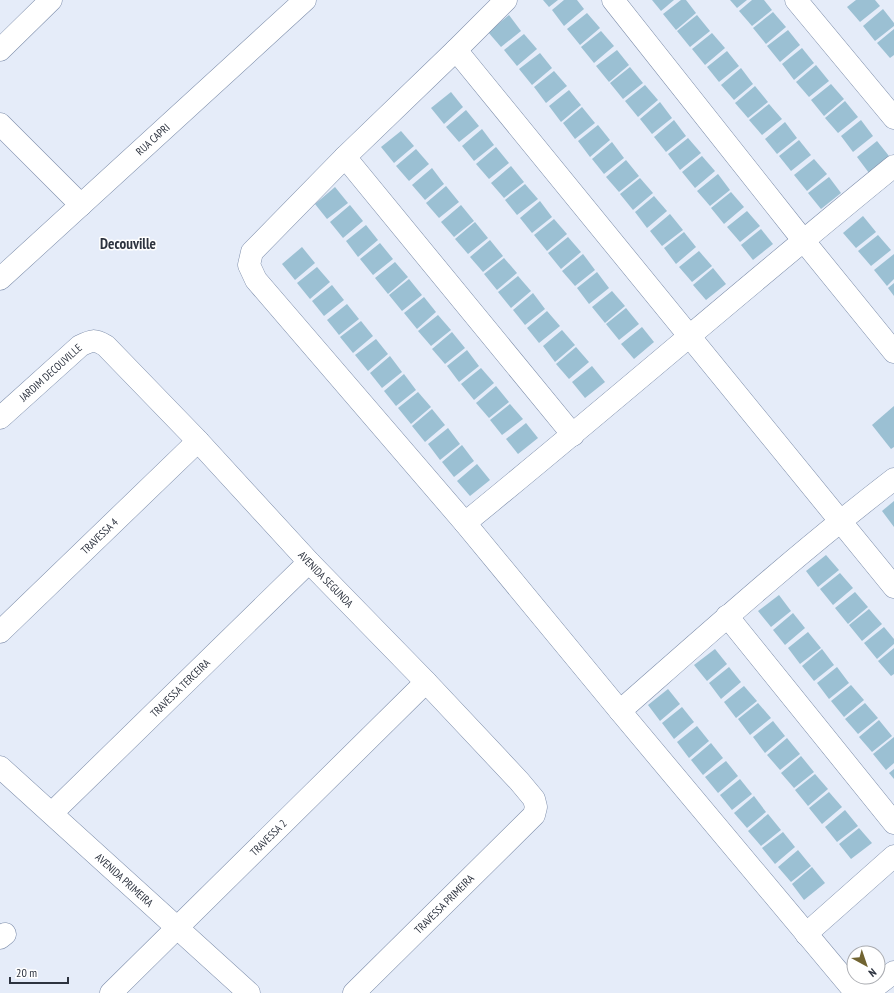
<svg xmlns="http://www.w3.org/2000/svg" width="894" height="993" viewBox="0 0 894 993" font-family="'PT Sans Narrow',sans-serif">
<style>
.building{fill:#9bc0d3}
.lines{fill:none;stroke-linecap:round;stroke-linejoin:round}
.minor-casing{stroke:#7d8daa;stroke-width:23}
.minor{stroke:#fff;stroke-width:22}
.labels{text-anchor:middle;dominant-baseline:central;stroke-width:3;stroke-linejoin:round;paint-order:stroke}
.street-label{font-size:11px;fill:#2d333f;stroke:#fff}
.district-label{font-size:15px;font-weight:bold;fill:#2d333f;stroke:#fff}
</style>
<rect width="100%" height="100%" fill="#e5ecf9"/>
<g class="building">
<polygon points="543,0 558,0 549,7"/>
<polygon points="564,0 577,0 584,9 564,26 552,10"/>
<polygon points="652,0 674,0 661,11"/>
<polygon points="681,0 686,0 696,13 676,30 663,14"/>
<polygon points="730,0 747,0 737,8"/>
<polygon points="752,0 764,0 772,10 752,26 739,11"/>
<polygon points="856,0 875,0 880,6 860,22 847,7"/>
<polygon points="883,9 894,23 894,26 875,41 863,26"/>
<polygon points="773,12 786,27 766,44 753,28"/>
<polygon points="587,13 600,28 580,45 567,29"/>
<polygon points="509,15 521,31 501,47 488,32"/>
<polygon points="697,15 710,31 690,47 677,31"/>
<polygon points="894,29 894,55 890,58 877,43"/>
<polygon points="788,30 800,45 780,62 767,46"/>
<polygon points="601,31 614,46 594,63 581,47"/>
<polygon points="712,33 725,48 705,65 692,49"/>
<polygon points="524,34 537,49 517,66 504,50"/>
<polygon points="802,48 814,63 794,80 782,64"/>
<polygon points="617,50 629,65 609,82 596,66"/>
<polygon points="727,51 739,66 719,82 707,67"/>
<polygon points="540,53 552,68 532,85 519,69"/>
<polygon points="816,65 829,81 809,97 796,82"/>
<polygon points="630,67 643,83 623,99 610,83"/>
<polygon points="741,68 753,84 734,100 721,85"/>
<polygon points="554,71 567,86 546,103 534,87"/>
<polygon points="831,84 844,99 824,116 811,100"/>
<polygon points="645,85 658,100 638,117 625,101"/>
<polygon points="755,86 768,102 748,118 735,103"/>
<polygon points="569,90 581,105 561,122 549,106"/>
<polygon points="451,92 463,107 444,124 431,108"/>
<polygon points="845,101 858,117 838,133 825,118"/>
<polygon points="660,102 672,118 652,134 640,119"/>
<polygon points="769,104 782,119 762,135 749,120"/>
<polygon points="582,107 595,123 575,139 563,123"/>
<polygon points="466,110 479,126 459,142 446,127"/>
<polygon points="674,120 686,136 666,152 654,137"/>
<polygon points="861,120 873,136 853,152 841,136"/>
<polygon points="785,122 797,138 777,154 765,139"/>
<polygon points="598,125 610,140 590,157 578,141"/>
<polygon points="482,129 494,145 474,161 462,146"/>
<polygon points="401,131 414,146 394,163 381,147"/>
<polygon points="688,138 701,153 680,170 668,154"/>
<polygon points="799,140 811,155 791,171 779,156"/>
<polygon points="877,141 889,156 869,173 857,157"/>
<polygon points="612,142 624,158 604,174 592,159"/>
<polygon points="496,147 509,163 489,179 476,164"/>
<polygon points="416,149 429,164 409,181 396,166"/>
<polygon points="702,156 715,171 695,188 682,172"/>
<polygon points="814,159 827,174 807,191 794,175"/>
<polygon points="626,160 639,176 619,192 606,177"/>
<polygon points="511,166 524,182 504,198 491,183"/>
<polygon points="432,168 444,184 425,200 412,185"/>
<polygon points="718,174 730,190 710,206 697,191"/>
<polygon points="829,177 841,193 821,209 808,193"/>
<polygon points="640,178 653,193 633,210 620,194"/>
<polygon points="525,184 538,199 517,215 505,200"/>
<polygon points="446,186 459,202 439,218 426,203"/>
<polygon points="335,187 348,203 327,219 315,204"/>
<polygon points="731,192 744,207 724,224 711,208"/>
<polygon points="654,196 667,211 647,228 635,212"/>
<polygon points="540,201 552,217 532,233 520,218"/>
<polygon points="350,205 363,221 343,238 330,222"/>
<polygon points="461,205 474,221 454,237 441,222"/>
<polygon points="747,211 760,226 740,242 727,227"/>
<polygon points="670,214 683,230 662,246 650,231"/>
<polygon points="863,216 876,232 856,248 843,233"/>
<polygon points="554,219 567,234 547,251 534,235"/>
<polygon points="475,222 488,238 468,254 455,239"/>
<polygon points="366,225 378,240 358,257 346,241"/>
<polygon points="761,229 773,244 753,260 741,245"/>
<polygon points="684,232 696,247 676,264 664,248"/>
<polygon points="878,235 891,250 871,266 858,251"/>
<polygon points="568,237 581,252 561,269 548,253"/>
<polygon points="490,240 503,256 483,272 470,257"/>
<polygon points="380,243 393,259 373,275 360,259"/>
<polygon points="302,247 315,263 295,280 282,264"/>
<polygon points="699,251 712,266 692,282 679,267"/>
<polygon points="583,254 595,270 575,286 562,271"/>
<polygon points="894,254 894,279 887,286 874,270"/>
<polygon points="504,258 517,273 497,290 484,274"/>
<polygon points="395,262 408,277 388,294 375,278"/>
<polygon points="317,267 330,282 310,299 297,283"/>
<polygon points="713,268 726,284 706,300 693,285"/>
<polygon points="597,272 609,288 589,304 577,288"/>
<polygon points="518,276 531,291 511,308 498,292"/>
<polygon points="409,279 422,295 402,311 389,295"/>
<polygon points="894,283 894,296 888,288"/>
<polygon points="332,285 344,300 324,316 312,301"/>
<polygon points="612,291 625,306 605,323 592,307"/>
<polygon points="533,293 545,309 525,325 513,310"/>
<polygon points="424,297 436,312 417,329 404,313"/>
<polygon points="347,304 359,319 339,335 327,320"/>
<polygon points="626,308 639,324 619,340 606,324"/>
<polygon points="547,311 560,326 539,343 527,328"/>
<polygon points="438,315 451,330 431,346 418,331"/>
<polygon points="361,321 373,336 353,353 340,337"/>
<polygon points="642,327 654,342 634,359 621,344"/>
<polygon points="562,330 575,345 555,362 543,346"/>
<polygon points="452,332 465,348 445,364 432,349"/>
<polygon points="376,339 388,354 368,371 355,355"/>
<polygon points="576,347 589,362 569,379 556,364"/>
<polygon points="467,350 479,366 459,382 447,366"/>
<polygon points="390,356 402,372 382,388 370,373"/>
<polygon points="592,366 605,382 585,398 572,382"/>
<polygon points="481,368 494,383 474,400 461,384"/>
<polygon points="404,374 416,390 396,406 384,391"/>
<polygon points="496,386 509,402 489,418 476,403"/>
<polygon points="418,392 431,407 411,424 398,408"/>
<polygon points="510,404 523,419 502,435 490,420"/>
<polygon points="894,406 894,447 891,449 872,425"/>
<polygon points="432,409 445,425 425,442 412,426"/>
<polygon points="526,423 538,438 518,454 506,439"/>
<polygon points="448,428 460,444 440,460 428,444"/>
<polygon points="462,445 474,461 454,477 442,462"/>
<polygon points="477,464 490,480 470,496 457,481"/>
<polygon points="894,501 894,527 882,511"/>
<polygon points="826,555 839,570 818,587 806,571"/>
<polygon points="840,573 853,588 833,605 820,589"/>
<polygon points="855,592 868,607 848,624 835,608"/>
<polygon points="779,595 791,611 771,627 758,611"/>
<polygon points="869,609 882,624 862,641 849,625"/>
<polygon points="793,613 805,628 785,645 773,630"/>
<polygon points="884,627 894,639 894,644 877,659 864,643"/>
<polygon points="808,632 821,648 800,664 788,648"/>
<polygon points="894,648 894,674 891,676 878,661"/>
<polygon points="715,649 727,664 707,681 694,665"/>
<polygon points="822,649 834,665 814,681 802,666"/>
<polygon points="729,667 741,682 721,699 709,683"/>
<polygon points="837,667 849,683 829,699 817,683"/>
<polygon points="851,685 864,700 844,717 831,701"/>
<polygon points="744,686 757,701 736,718 724,702"/>
<polygon points="668,689 680,704 660,721 648,705"/>
<polygon points="758,703 771,718 750,735 738,719"/>
<polygon points="865,703 878,718 858,734 845,719"/>
<polygon points="682,707 694,722 674,739 662,723"/>
<polygon points="879,720 892,736 872,752 859,737"/>
<polygon points="773,721 785,736 765,753 753,737"/>
<polygon points="697,726 709,741 689,758 677,742"/>
<polygon points="894,737 894,763 886,770 873,754"/>
<polygon points="787,738 800,754 780,770 767,755"/>
<polygon points="711,743 723,758 703,775 691,760"/>
<polygon points="801,756 814,772 794,788 781,773"/>
<polygon points="726,761 738,776 718,793 705,777"/>
<polygon points="894,769 894,779 889,773"/>
<polygon points="815,774 828,789 808,806 795,790"/>
<polygon points="740,779 752,794 732,810 720,795"/>
<polygon points="829,792 842,807 822,824 809,808"/>
<polygon points="754,796 766,812 747,828 734,813"/>
<polygon points="845,810 858,826 837,842 825,827"/>
<polygon points="768,814 781,830 761,846 748,831"/>
<polygon points="859,828 872,843 851,859 839,844"/>
<polygon points="783,832 795,847 775,864 762,848"/>
<polygon points="798,850 811,866 791,882 778,867"/>
<polygon points="812,867 825,883 804,900 792,884"/>
</g>
<g class="lines">
<defs>
<g id="minor">
<polyline points="506,0 456,50 345,157 252,252 249,265 256,280 465,523 620,711 856,993"/>
<polyline points="613,0 803,240 894,352"/>
<polyline points="796,0 894,118"/>
<polyline points="0,50 51,0"/>
<polyline points="456,50 894,587"/>
<polyline points="0,124 81,205"/>
<polyline points="345,157 573,435"/>
<path id="s1" d="M0 279 305 0"/>
<path id="s2" d="M0 418 80 346C92 340 94 339 106 346L198 441 309 562 426 682 519 781 534 799 536 807 534 815 354 993"/>
<path d="M465 523C609 406 750 283 894 166"/>
<polyline points="727,616 894,823"/>
<path id="s3" d="M0 632 198 441"/>
<path d="M620 711C710 632 799 552 894 479"/>
<path id="s4" d="M0 767 249 993"/>
<path id="s5" d="M52 813 309 562"/>
<polyline points="806,934 894,856"/>
<polyline points="0,938 5,934"/>
<path id="s6" d="M111 993 426 682"/>
<polyline points="867,993 894,972"/>
</g>
</defs>
<use href="#minor" class="minor-casing"/>
<use href="#minor" class="minor"/>
</g>
<g class="labels">
<g class="street-label">
<text stroke="none"><textPath href="#s1" startOffset="207">RUA CAPRI</textPath></text>
<text stroke="none"><textPath href="#s2" startOffset="68">JARDIM DECOUVILLE</textPath></text>
<text stroke="none"><textPath href="#s3" startOffset="138">TRAVESSA 4</textPath></text>
<text stroke="none"><textPath href="#s2" startOffset="456">AVENIDA SEGUNDA</textPath></text>
<text stroke="none"><textPath href="#s5" startOffset="179">TRAVESSA TERCEIRA</textPath></text>
<text stroke="none"><textPath href="#s6" startOffset="221">TRAVESSA 2</textPath></text>
<text stroke="none"><textPath href="#s4" startOffset="168">AVENIDA PRIMEIRA</textPath></text>
<text transform="translate(444 904) rotate(-45)">TRAVESSA PRIMEIRA</text>
</g>
<g class="district-label">
<text x="128" y="243">Decouville</text>
</g>
</g>
<g transform="translate(866 965) rotate(140)"><circle r="19" fill="#ffffff" stroke="#abadb2"/>
<path d="M0-3L7 15L0 10L-7 15Z" fill="#716431"/>
<text y="-6" font-size="11" font-weight="bold" text-anchor="middle" fill="#2d333f">N</text>
</g>
<path d="M10 977v6h58v-6" fill="none" stroke="#2d333f" stroke-width="2"/>
<text x="16" y="977" font-size="12" fill="#2d333f" stroke="#ffffff" stroke-width="3" paint-order="stroke">20 m</text>
</svg>
